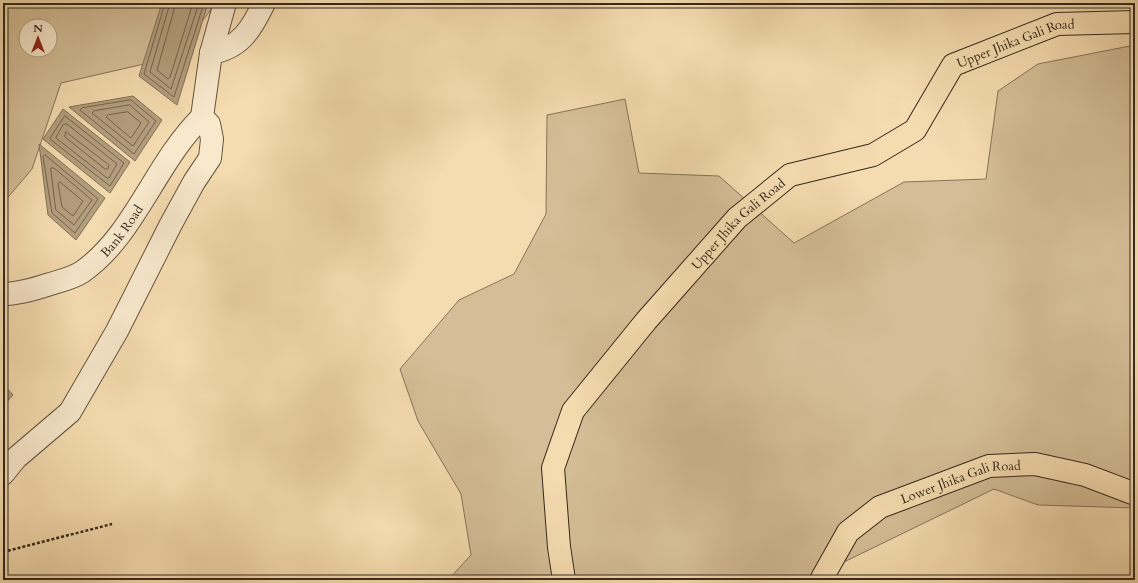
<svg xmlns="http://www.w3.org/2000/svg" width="1138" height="583" font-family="Cardo,serif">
  <rect width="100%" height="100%" fill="#f5dcb0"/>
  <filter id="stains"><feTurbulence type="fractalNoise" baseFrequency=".005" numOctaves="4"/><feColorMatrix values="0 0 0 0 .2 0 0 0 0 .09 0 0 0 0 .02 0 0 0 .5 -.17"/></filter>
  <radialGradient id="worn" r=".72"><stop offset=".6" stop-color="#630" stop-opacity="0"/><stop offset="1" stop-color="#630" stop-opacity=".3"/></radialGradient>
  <g fill="#d5be97" stroke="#86745a" fill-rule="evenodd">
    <path d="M3,3H216L175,57L61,83L32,169L3,203ZM26,26H50V50H26Z"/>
    <polygon points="1135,45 1135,508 1038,505 994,489 807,580 448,580 471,555 461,494 418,421 400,369 459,300 514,274 546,214 547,115 625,99 639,173 719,176 794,243 904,182 986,179 998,91 1038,64"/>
  </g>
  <g fill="#b49f7e" stroke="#827057">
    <polygon points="162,3 208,3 177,105 139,76"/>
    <polygon points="133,96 162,120 135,161 69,107"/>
    <polygon points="63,109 130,162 110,193 43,139"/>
    <polygon points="39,144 105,198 76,240 48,215"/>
    <polygon points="3,384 13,395 3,406"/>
  </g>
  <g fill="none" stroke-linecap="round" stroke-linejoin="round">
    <g stroke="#75644d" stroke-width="1">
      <polyline points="165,3 144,74 174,97 204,3"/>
      <polyline points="170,3 150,72 171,89 199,3"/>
      <polyline points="176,3 157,70 168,79 170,77 193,3"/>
      <polygon points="131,100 156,121 134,154 80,110 82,108"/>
      <polygon points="130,105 149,122 133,146 92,113 94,111"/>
      <polygon points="128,112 141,123 131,138 106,117 108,115"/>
      <polygon points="65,116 124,163 110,186 50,139"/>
      <polygon points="64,124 67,124 117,164 109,178 107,178 56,138"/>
      <polygon points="66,132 109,165 108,169 105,169 65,137"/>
      <polygon points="45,155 98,199 75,233 52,213 43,157"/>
      <polygon points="51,168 54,168 92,200 74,225 56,210"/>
      <polygon points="60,182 83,201 73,216 62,207 58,184"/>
    </g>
    <defs>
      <g id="minor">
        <path d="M211,53C241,48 252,28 264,3"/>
        <polyline points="202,117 211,53 225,3"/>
        <path id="s1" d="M3,294C19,294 35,289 50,284C60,281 73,278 82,272C135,235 155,163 202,117"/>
        <polyline points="3,474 16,458 70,412 117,331 171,224 194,182 210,158 212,139 209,124 202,117"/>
      </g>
      <g id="major">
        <path id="s2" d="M564,580L559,547L553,468L573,411L646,321L737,218L790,175L873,155L915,130L953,65L1057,24L1135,22"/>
        <path id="s3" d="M821,580L848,532L880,507L989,466L1035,464L1085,475L1135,494"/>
      </g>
    </defs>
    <use href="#minor" stroke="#665641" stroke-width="24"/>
    <use href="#major" stroke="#36291c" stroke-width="24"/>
    <polyline stroke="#36291c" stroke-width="2.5" stroke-dasharray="3 2" stroke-linecap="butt" points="3,552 112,524"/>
    <use href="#minor" stroke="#f8e8cc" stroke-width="22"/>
    <use href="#major" stroke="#f5dcb0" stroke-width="22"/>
  </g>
  <g text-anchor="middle" stroke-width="3.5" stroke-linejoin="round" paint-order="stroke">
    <g font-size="13" fill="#36291c" stroke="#f8e8cc">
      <text dy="5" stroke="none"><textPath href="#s2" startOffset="771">Upper Jhika Gali Road</textPath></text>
      <text dy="5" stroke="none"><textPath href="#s2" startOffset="423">Upper Jhika Gali Road</textPath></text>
      <text dy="5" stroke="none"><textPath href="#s1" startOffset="140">Bank Road</textPath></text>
      <text dy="5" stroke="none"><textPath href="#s3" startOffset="181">Lower Jhika Gali Road</textPath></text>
    </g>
  </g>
  <rect width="1138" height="583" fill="none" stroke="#f5dcb0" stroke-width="16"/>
  <rect x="4" y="4" width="1130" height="575" fill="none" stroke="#36291c" stroke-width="2"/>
  <rect x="8" y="8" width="1122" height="567" fill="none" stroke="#36291c"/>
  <g transform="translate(38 38)"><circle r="19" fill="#f8e8cc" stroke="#aa9c86"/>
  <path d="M0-3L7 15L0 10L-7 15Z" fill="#8f2418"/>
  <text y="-6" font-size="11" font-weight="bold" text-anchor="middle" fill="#36291c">N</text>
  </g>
  <rect width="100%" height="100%" filter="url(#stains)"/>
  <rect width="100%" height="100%" fill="url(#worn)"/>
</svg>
